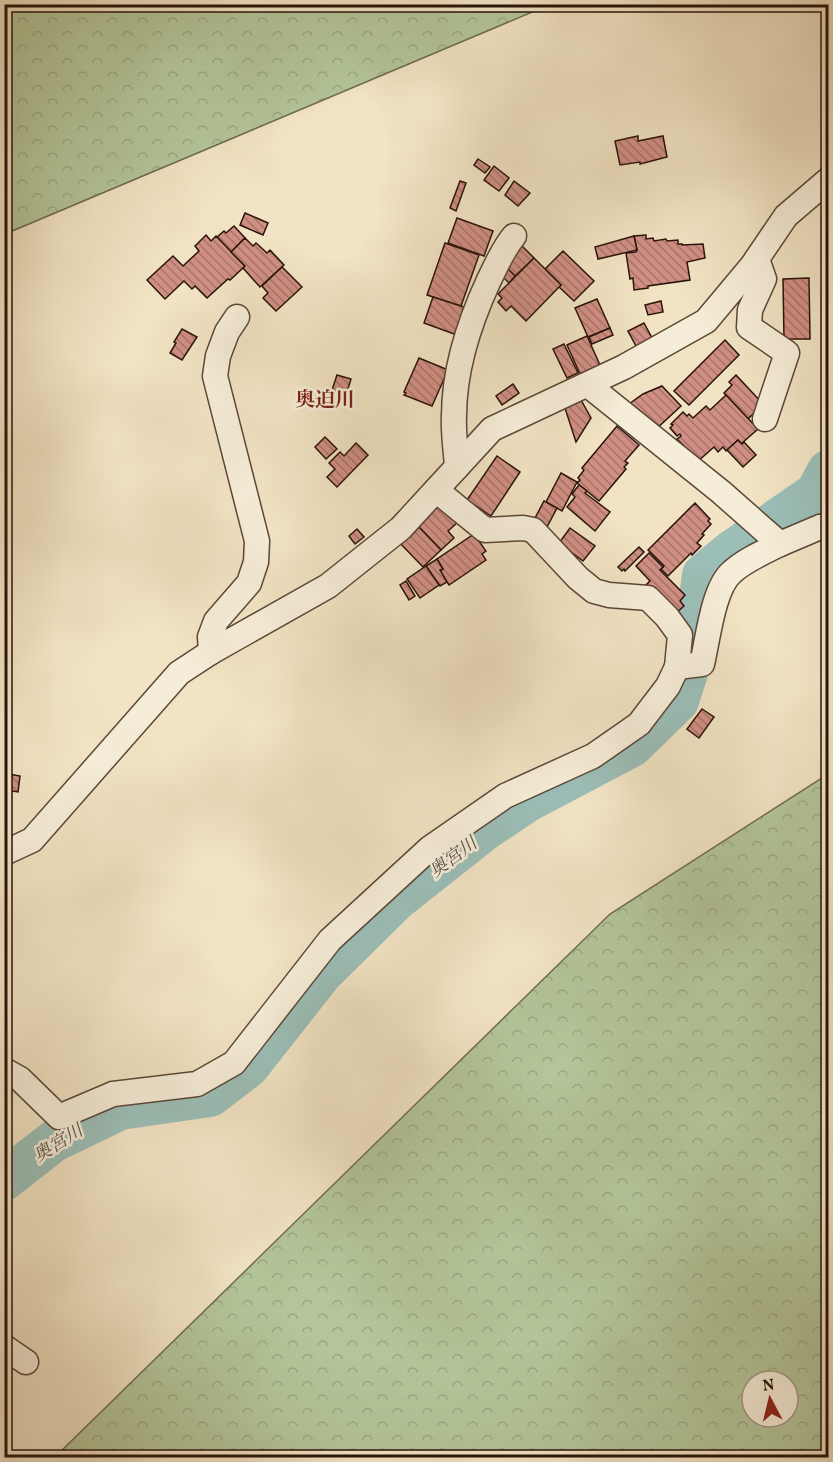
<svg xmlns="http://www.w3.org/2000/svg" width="833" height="1462" font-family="Vollkorn,'Noto Serif JP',serif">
  <defs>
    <pattern id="forest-crowns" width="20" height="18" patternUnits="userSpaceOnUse" patternTransform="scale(1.5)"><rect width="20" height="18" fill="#b3c599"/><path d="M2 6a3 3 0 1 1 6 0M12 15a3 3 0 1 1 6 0" fill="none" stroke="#9aa882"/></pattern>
    <pattern id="building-back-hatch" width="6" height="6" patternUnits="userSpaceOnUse" patternTransform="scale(1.5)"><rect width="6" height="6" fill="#d08f84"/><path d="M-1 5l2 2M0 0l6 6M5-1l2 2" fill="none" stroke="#a9746a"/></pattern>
  </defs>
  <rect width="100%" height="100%" fill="#f1e3c3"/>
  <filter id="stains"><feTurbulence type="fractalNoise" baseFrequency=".00333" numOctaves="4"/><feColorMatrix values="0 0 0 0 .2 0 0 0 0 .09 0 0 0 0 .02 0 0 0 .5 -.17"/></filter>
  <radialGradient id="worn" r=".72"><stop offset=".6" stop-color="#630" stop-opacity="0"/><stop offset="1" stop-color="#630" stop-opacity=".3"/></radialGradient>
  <g fill="url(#forest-crowns)" stroke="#6e6c52" stroke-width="1.5" fill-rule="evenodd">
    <polygon points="5,4 549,4 549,5 5,234"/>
    <path d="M828,774V1457H55L610,914ZM752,1381H788V1417H752Z"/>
  </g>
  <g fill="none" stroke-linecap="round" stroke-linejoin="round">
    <polyline stroke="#9bbeb7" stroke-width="42" points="4,1180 54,1141 120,1109 210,1096 248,1067 322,973 396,900 483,831 526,802 632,746 678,701 692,657 703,575 732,551 816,493 828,471"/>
  </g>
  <g fill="url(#building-back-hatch)" stroke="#29130a" stroke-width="1.5">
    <polygon points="638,136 638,141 663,136 667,157 640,164 640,162 620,165 615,141"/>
    <polygon points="478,159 490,167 485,173 474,165"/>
    <polygon points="494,166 509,178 499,191 484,180"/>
    <polygon points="460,181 466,183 456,211 450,208"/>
    <polygon points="514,181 530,193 518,206 505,195"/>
    <polygon points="245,213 268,223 263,235 240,225"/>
    <polygon points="457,218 493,231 484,256 448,243"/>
    <polygon points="234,226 245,238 231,252 217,237 224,231 226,233"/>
    <polygon points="206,235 211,241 216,236 245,266 230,280 228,279 207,298 195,286 192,289 184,281 165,299 147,280 173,256 183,266 199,251 195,246"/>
    <polygon points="646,235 646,239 653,238 654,241 666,239 667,241 678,240 678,244 682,244 682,245 703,244 705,258 687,262 690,280 648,286 648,288 634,290 633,278 630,279 626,253 636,252 637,250 634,236"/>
    <polygon points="634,236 637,250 598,259 595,247"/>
    <polygon points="245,238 253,246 256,243 267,253 270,250 284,265 260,287 243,268 245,266 231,252"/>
    <polygon points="445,243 479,255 461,306 427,295"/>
    <polygon points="522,246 534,258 515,276 503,265"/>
    <polygon points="563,251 594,281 574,301 559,287 561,285 545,269"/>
    <polygon points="534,258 561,285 526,321 511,306 506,311 498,302 502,298 498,294"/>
    <polygon points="282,267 302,287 276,311 263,298 268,293 262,286"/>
    <polygon points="506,267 515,276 509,283 500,274"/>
    <polygon points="809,278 810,339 784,339 783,279"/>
    <polygon points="433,297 467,308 457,335 424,323"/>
    <polygon points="597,299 610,328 588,337 575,308"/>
    <polygon points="661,301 663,312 648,315 645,305"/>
    <polygon points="644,323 652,338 636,346 628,331"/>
    <polygon points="610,328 613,335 592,344 589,337"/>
    <polygon points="182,329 197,337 182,360 170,353 176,343 174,342"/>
    <polygon points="587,336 600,365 580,374 567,345"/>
    <polygon points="725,340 739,355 689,405 674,391"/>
    <polygon points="564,344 578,373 567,378 553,349"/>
    <polygon points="419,358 448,370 432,406 404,395 406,393 404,392"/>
    <polygon points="337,375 351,379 346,395 332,390"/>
    <polygon points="736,375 764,405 757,416 754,413 748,419 724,393 732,385 729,382"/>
    <polygon points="513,384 519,393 502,405 496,396"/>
    <polygon points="662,386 681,406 654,431 629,404 643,394"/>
    <polygon points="726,395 758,429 741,444 738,440 726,451 723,447 718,452 714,447 697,462 680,448 683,445 677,439 681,436 680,434 677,436 670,428 673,425 671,424 683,412 687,416 689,414 693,418 706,406 710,410"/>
    <polygon points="581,400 591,418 576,442 564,405"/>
    <polygon points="617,426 639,445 625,461 628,463 624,467 626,469 599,501 577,483 580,480 578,478 584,470 582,468"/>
    <polygon points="325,437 337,449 326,459 315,447"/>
    <polygon points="738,440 742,444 744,442 756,455 743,467 727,450"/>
    <polygon points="356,443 368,455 337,487 327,477 335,469 329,463 340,452 344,456"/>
    <polygon points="497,456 520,472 491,516 467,500"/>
    <polygon points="561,473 577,482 562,511 546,502"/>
    <polygon points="579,485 587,491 585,493 610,512 595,531 567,507 575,497 572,494"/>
    <polygon points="544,501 557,508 547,527 534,520"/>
    <polygon points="695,503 710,519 708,521 711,524 702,534 704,535 697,543 701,546 692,555 691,553 668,576 661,569 664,566 648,550"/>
    <polygon points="438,506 444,512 446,510 458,522 448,531 454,538 441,550 418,526"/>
    <polygon points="415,523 441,550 423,567 397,540"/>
    <polygon points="570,528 595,546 583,561 559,543"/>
    <polygon points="357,529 364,537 355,544 349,536"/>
    <polygon points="474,534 486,551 482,554 486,560 449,585 440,571 443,569 437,559"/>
    <polygon points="639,547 644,552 625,571 624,569 622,571 618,567"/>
    <polygon points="649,553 663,567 660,570 685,595 680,601 684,606 675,614 634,597 650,581 636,566"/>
    <polygon points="437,559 443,569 440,570 447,582 440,586 426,566"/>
    <polygon points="426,566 439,585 420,598 407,579"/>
    <polygon points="406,581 415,596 409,600 400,585"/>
    <polygon points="702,709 714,717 699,738 687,729"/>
    <polygon points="9,774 20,776 18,792 6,790"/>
  </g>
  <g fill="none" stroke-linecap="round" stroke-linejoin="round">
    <defs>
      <g id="minor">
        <polyline points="757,259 764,279 750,310 749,327 787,353 765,419"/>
        <polyline points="588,385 721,492 780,544 820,527 828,526"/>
        <path d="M457,467C456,450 453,433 454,416C454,368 469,323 489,280C497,264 503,249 514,236"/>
        <polyline points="436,490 485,530 523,528 533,530 578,578 594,591 609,595 648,598 667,617 680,635 677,667"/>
        <polyline points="211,652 210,637 216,621 249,583 256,562 257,541 215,376 218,356 227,332 237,317"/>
        <polyline points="4,853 32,840 179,673 211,652 328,586 401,528 492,429 624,367 706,321 752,266 786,216 828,180"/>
        <path d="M4,1070L20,1079L59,1117L113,1094L197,1084L234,1063L330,940L430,848L505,796L593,756L639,724L668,686L677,667L702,664C708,639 713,588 732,572C745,560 764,552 780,544"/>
        <polyline points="4,1347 26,1362"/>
      </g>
    </defs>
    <use href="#minor" stroke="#5b4738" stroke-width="27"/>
    <use href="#minor" stroke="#f6edd8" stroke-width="24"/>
  </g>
  <g text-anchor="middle" stroke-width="5" stroke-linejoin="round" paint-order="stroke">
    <g font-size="18" font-style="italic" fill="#514f47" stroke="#f6edd8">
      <text transform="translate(453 857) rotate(-37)" y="6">奥宮川</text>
      <text transform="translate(58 1143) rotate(-32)" y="6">奥宮川</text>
    </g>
    <g font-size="20" font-weight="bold" fill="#7a1f14" stroke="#f6edd8">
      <text x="325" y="406">奥迫川</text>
    </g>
  </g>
  <rect width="833" height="1462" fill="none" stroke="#f1e3c3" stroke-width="24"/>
  <rect x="6" y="6" width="821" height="1450" fill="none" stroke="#29130a" stroke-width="3"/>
  <rect x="12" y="12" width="809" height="1438" fill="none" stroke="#29130a" stroke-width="1.5"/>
  <g transform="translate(770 1399) rotate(353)"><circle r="28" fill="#f6edd8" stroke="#a49686" stroke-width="1.5"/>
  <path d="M0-4.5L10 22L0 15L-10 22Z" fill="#8f2418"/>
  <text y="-9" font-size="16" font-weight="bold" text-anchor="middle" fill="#29130a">N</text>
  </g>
  <rect width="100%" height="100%" filter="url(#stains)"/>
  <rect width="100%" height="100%" fill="url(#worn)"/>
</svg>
